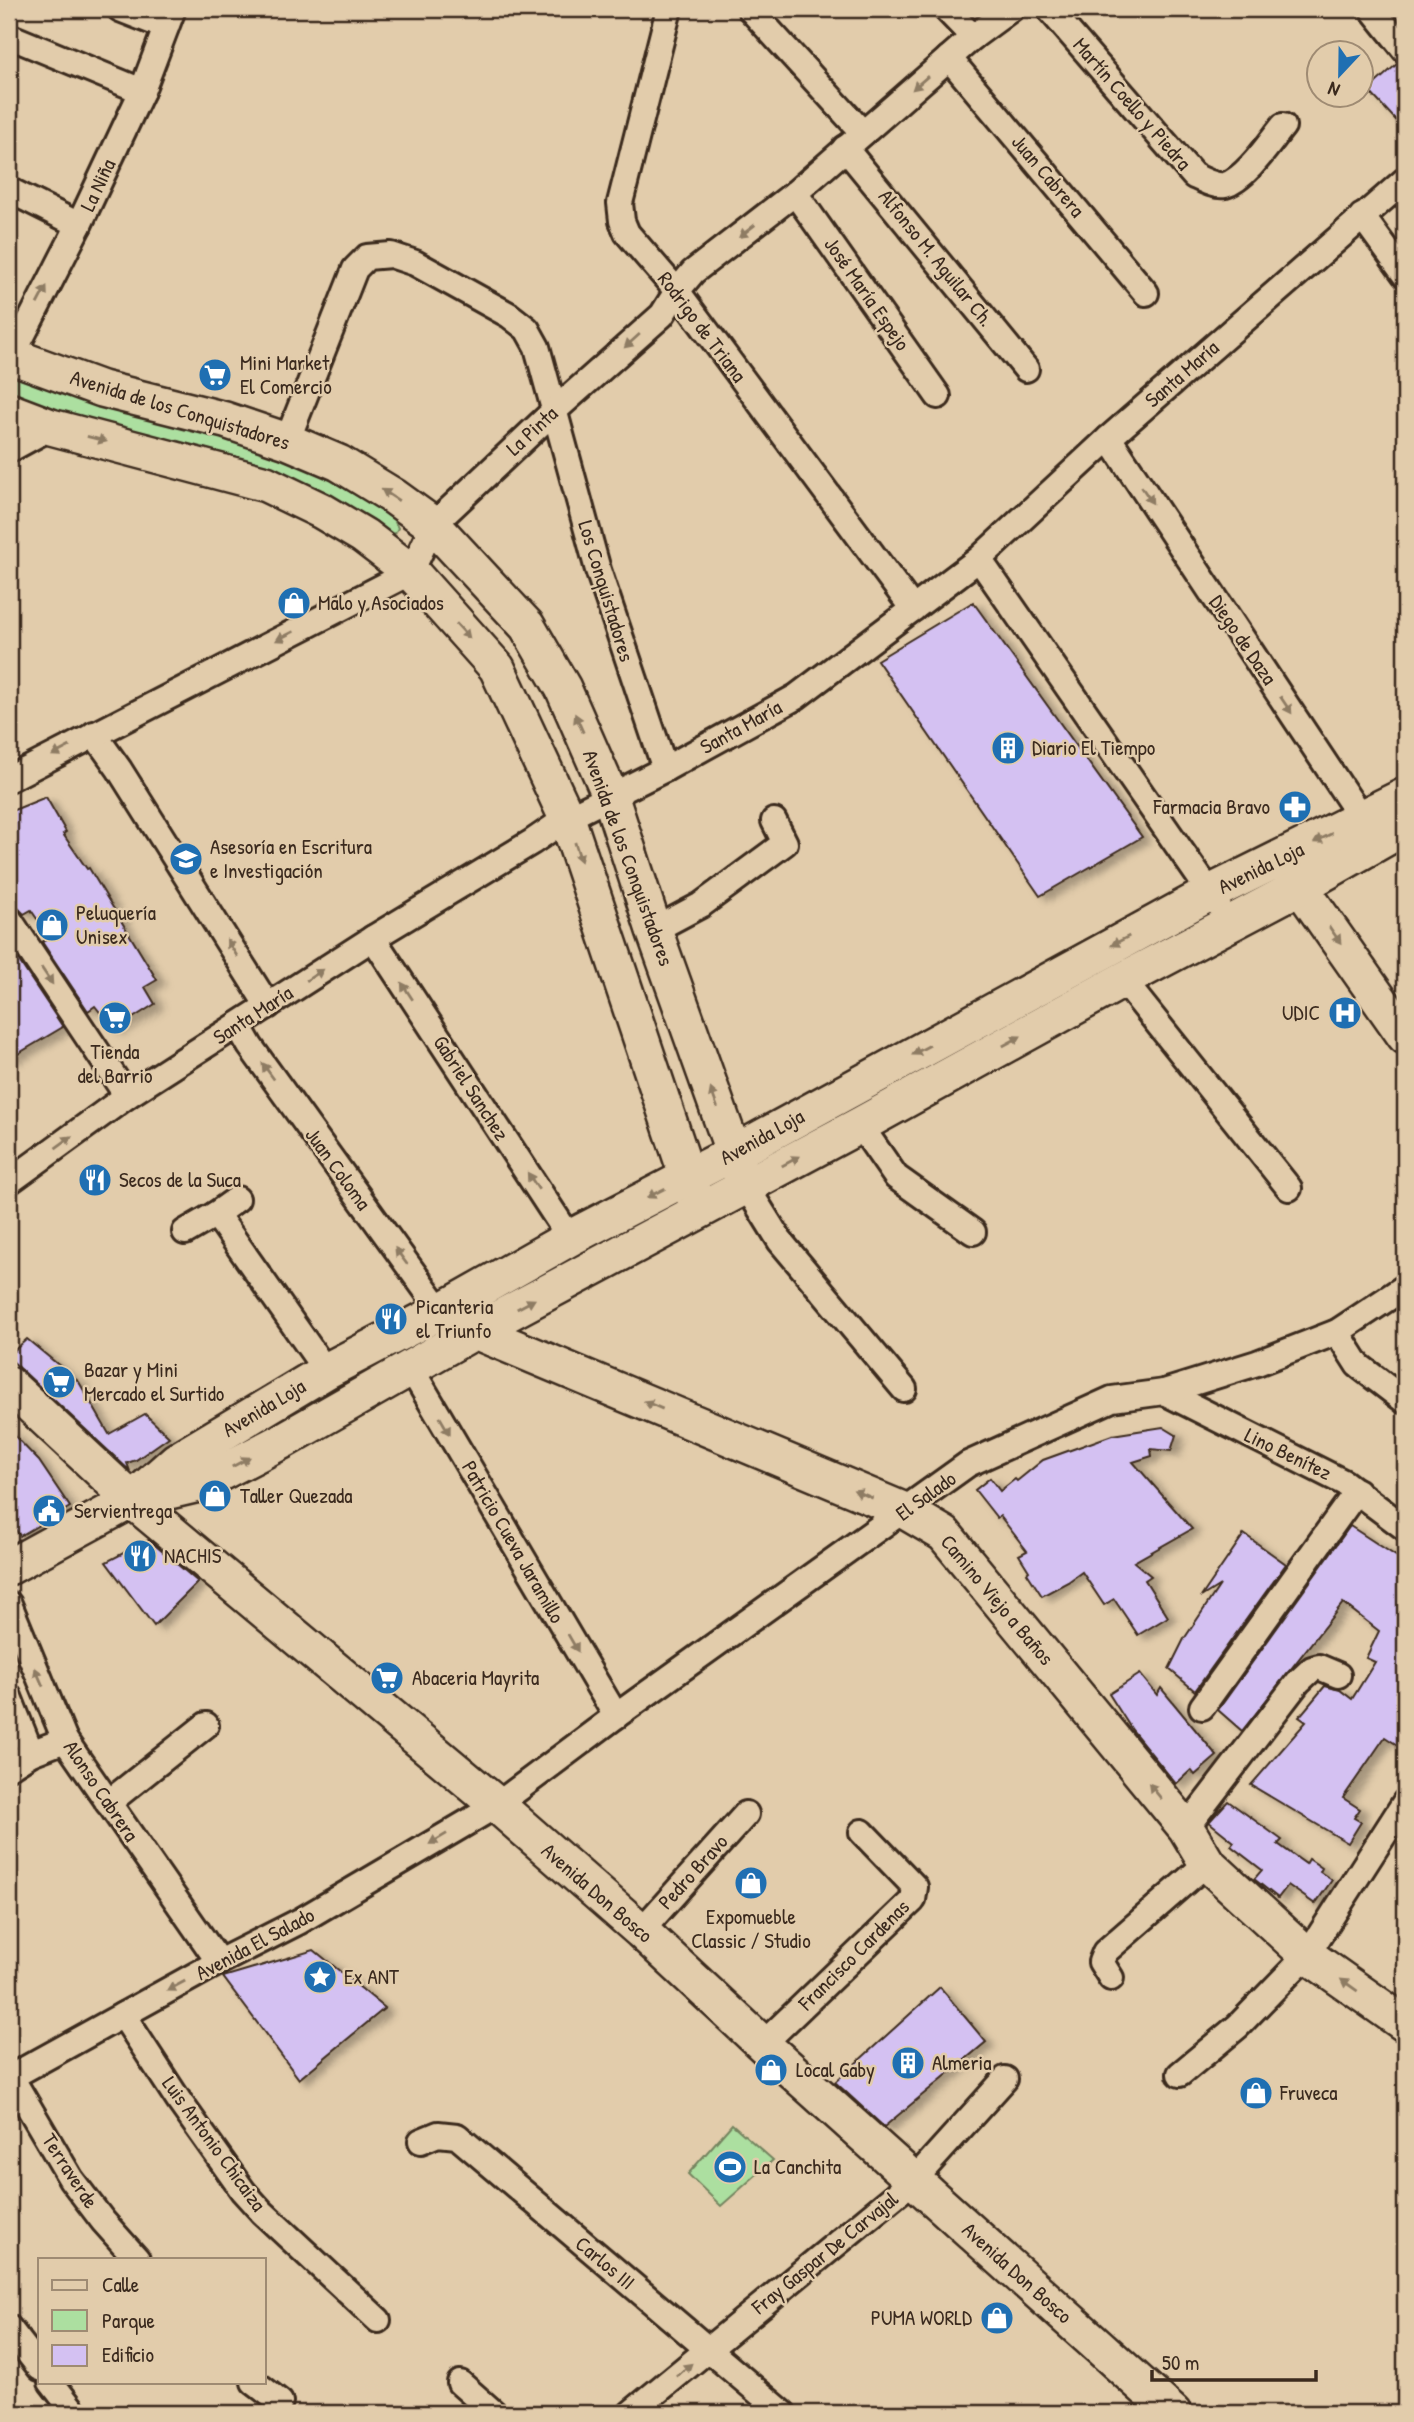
<svg xmlns="http://www.w3.org/2000/svg" width="1414" height="2422" font-family="'Patrick Hand',sans-serif">
  <defs>
    <filter id="shadow"><feDropShadow dx="8" dy="4.5" stdDeviation="3.5" flood-color="#0004"/></filter>
  </defs>
  <rect width="100%" height="100%" fill="#e2ccab"/>
  <filter id="ink" filterUnits="userSpaceOnUse"><feTurbulence type="fractalNoise" baseFrequency=".0143" numOctaves="2"/><feDisplacementMap in="SourceGraphic" scale="14" xChannelSelector="R" yChannelSelector="G"/><feConvolveMatrix kernelMatrix="1 2 1 2 8 2 1 2 1" color-interpolation-filters="sRGB"/></filter>
  <g filter="url(#ink)">
    <g fill="#acdfa0" stroke="#74845f" stroke-width="2">
      <polygon points="9,374 64,395 200,431 260,450 316,472 392,516 398,528 393,537 9,395"/>
      <polygon points="732,2124 773,2160 721,2206 688,2174"/>
    </g>
    <g fill="#d4c1f2" stroke="#3b2a1e" stroke-width="2" filter="url(#shadow)">
      <polygon points="1398,63 1405,65 1405,130 1368,90"/>
      <polygon points="973,602 1142,837 1040,896 877,660"/>
      <polygon points="46,797 66,832 63,834 87,869 89,868 157,980 145,987 155,1004 114,1030 95,1006 88,1011 42,942 50,938 31,910 24,914 16,906 9,904 9,812"/>
      <polygon points="17,958 63,1027 9,1059 9,962"/>
      <polygon points="27,1339 79,1382 109,1434 145,1414 169,1437 136,1460 127,1463 130,1471 9,1358 9,1355"/>
      <polygon points="1163,1427 1176,1435 1171,1451 1151,1449 1152,1456 1133,1462 1192,1529 1134,1562 1151,1576 1145,1580 1168,1617 1138,1635 1114,1599 1104,1605 1082,1572 1068,1582 1042,1596 1027,1573 1029,1571 1019,1555 1027,1551 1000,1516 997,1518 975,1490 990,1478 1000,1491 1015,1479 1017,1481 1043,1460 1112,1435"/>
      <polygon points="9,1430 39,1461 70,1507 20,1536 9,1520"/>
      <polygon points="1350,1526 1405,1562 1405,1750 1385,1737 1343,1798 1360,1809 1354,1818 1361,1822 1348,1843 1251,1785 1306,1722 1299,1717 1325,1686 1340,1690 1352,1699 1375,1662 1366,1658 1379,1631 1343,1603 1242,1731 1218,1710"/>
      <polygon points="1244,1534 1286,1564 1195,1691 1169,1669 1184,1639 1220,1585 1201,1597"/>
      <polygon points="149,1540 198,1582 154,1626 106,1562"/>
      <polygon points="1140,1674 1157,1695 1161,1688 1217,1756 1195,1775 1191,1770 1176,1784 1132,1730 1109,1694"/>
      <polygon points="1228,1801 1282,1840 1278,1844 1306,1864 1309,1859 1322,1868 1320,1872 1332,1880 1315,1904 1288,1885 1278,1898 1254,1879 1262,1870 1231,1846 1234,1842 1209,1822"/>
      <polygon points="314,1950 385,2008 299,2079 223,1977"/>
      <polygon points="940,1987 986,2042 884,2127 835,2082"/>
    </g>
    <g fill="none" stroke-linecap="round" stroke-linejoin="round">
      <defs>
        <g id="street">
          <polyline points="120,9 166,27"/>
          <polyline points="669,9 620,203 622,221 627,233 677,291 913,609"/>
          <polyline points="750,9 863,133"/>
          <polyline points="946,9 973,37"/>
          <path d="M1049,9L1194,176C1204,180 1215,187 1225,185C1246,179 1270,142 1283,126"/>
          <polyline points="1372,9 1405,50"/>
          <polyline points="9,36 142,91"/>
          <polyline points="949,58 1146,293"/>
          <polyline points="845,148 1026,369"/>
          <polyline points="9,190 79,225"/>
          <polyline points="795,193 938,396"/>
          <polyline points="1362,216 1405,275"/>
          <polyline points="12,356 79,225 142,91 173,9"/>
          <polyline points="1109,438 1370,831"/>
          <polyline points="287,441 355,269 367,257 391,255 415,263 509,315 527,329 537,347 598,570 665,769"/>
          <polyline points="9,450 51,427"/>
          <polyline points="979,559 1218,904"/>
          <polyline points="94,734 119,769 268,1006"/>
          <polyline points="9,779 411,572 433,525 554,411 662,315 677,291 693,272 795,193 973,37 1011,9"/>
          <polyline points="9,919 127,1096"/>
          <polyline points="654,930 701,905 785,843 774,821"/>
          <polyline points="373,938 570,1238"/>
          <polyline points="1123,980 1289,1188"/>
          <polyline points="238,1025 250,1046 441,1311"/>
          <polyline points="860,1125 896,1177 973,1232"/>
          <polyline points="9,1182 127,1096 373,938 532,842 567,818 665,769 796,697 979,559 1109,438 1405,180"/>
          <polyline points="746,1186 780,1241 904,1389"/>
          <polyline points="216,1214 237,1199"/>
          <polyline points="185,1232 216,1214 326,1371"/>
          <polyline points="1337,1332 1358,1365 1405,1401"/>
          <polyline points="410,1367 616,1716"/>
          <polyline points="1164,1392 1345,1483 1405,1528"/>
          <polyline points="9,1604 65,1740 219,1962"/>
          <polyline points="9,1697 31,1753"/>
          <polyline points="1202,1707 1357,1491"/>
          <polyline points="9,1767 31,1753 65,1740"/>
          <polyline points="108,1803 206,1725"/>
          <polyline points="1186,1828 1298,1682 1312,1669 1319,1667 1338,1675"/>
          <polyline points="641,1931 746,1814"/>
          <polyline points="1111,1978 1101,1962 1105,1952 1207,1863"/>
          <polyline points="123,2015 179,2101 243,2191 262,2212 378,2320"/>
          <polyline points="763,2044 913,1900 915,1887 862,1832"/>
          <polyline points="1180,2074 1238,2026 1307,1955 1405,1802"/>
          <polyline points="11,2077 71,2179 103,2221 137,2259"/>
          <polyline points="9,2078 219,1962 300,1921 497,1805 616,1716 968,1464 1112,1399 1164,1392 1257,1363 1337,1332 1405,1287"/>
          <polyline points="421,2141 438,2134 457,2136 783,2413"/>
          <polyline points="9,2328 40,2368"/>
          <polyline points="51,2382 75,2413"/>
          <polyline points="254,2382 280,2402"/>
          <polyline points="460,2383 494,2413"/>
          <polyline points="631,2413 914,2180 1005,2079"/>
        </g>
        <g id="secondary">
          <polyline points="9,355 102,389 225,420 287,441 339,463 393,496 433,525 527,626 563,688 610,795 654,930 742,1176"/>
          <polyline points="9,411 51,427 266,484 322,511 364,536 411,572 497,668 567,818 695,1199"/>
          <polyline points="1287,868 1405,1036"/>
          <polyline points="462,1323 475,1331 905,1511 944,1534 1186,1828 1207,1863 1307,1955 1405,2024"/>
          <polyline points="9,1385 132,1500 497,1805 641,1931 770,2051 1173,2413"/>
          <polyline points="135,1499 199,1484 284,1440 475,1331 860,1125 1123,980 1301,886 1405,827"/>
          <polyline points="9,1567 132,1500 176,1461 326,1371 441,1311 570,1238 734,1153 1210,893 1405,796"/>
        </g>
      </defs>
      <use href="#street" stroke="#3b2a1e" stroke-width="30"/>
      <use href="#secondary" stroke="#3b2a1e" stroke-width="40"/>
      <use href="#street" stroke="#e2ccab" stroke-width="24"/>
      <use href="#secondary" stroke="#e2ccab" stroke-width="35"/>
    </g>
    <defs><path id="oneway-solid" d="M-6-.8H1V-3.2L6.5 0L1 3.2V.8H-6Z" transform="scale(1.75)"/></defs>
    <g fill="#8e7b64">
      <use href="#oneway-solid" transform="translate(920 83) rotate(139)"/>
      <use href="#oneway-solid" transform="translate(747 231) rotate(142)"/>
      <use href="#oneway-solid" transform="translate(42 295) rotate(-62)"/>
      <use href="#oneway-solid" transform="translate(632 341) rotate(138)"/>
      <use href="#oneway-solid" transform="translate(97 439) rotate(15)"/>
      <use href="#oneway-solid" transform="translate(390 495) rotate(-147)"/>
      <use href="#oneway-solid" transform="translate(1147 495) rotate(56)"/>
      <use href="#oneway-solid" transform="translate(463 631) rotate(48)"/>
      <use href="#oneway-solid" transform="translate(285 636) rotate(153)"/>
      <use href="#oneway-solid" transform="translate(1286 705) rotate(56)"/>
      <use href="#oneway-solid" transform="translate(579 723) rotate(-114)"/>
      <use href="#oneway-solid" transform="translate(61 751) rotate(152)"/>
      <use href="#oneway-solid" transform="translate(1323 838) rotate(153)"/>
      <use href="#oneway-solid" transform="translate(578 852) rotate(72)"/>
      <use href="#oneway-solid" transform="translate(1335 935) rotate(55)"/>
      <use href="#oneway-solid" transform="translate(1120 941) rotate(152)"/>
      <use href="#oneway-solid" transform="translate(232 948) rotate(-122)"/>
      <use href="#oneway-solid" transform="translate(315 975) rotate(-33)"/>
      <use href="#oneway-solid" transform="translate(47 976) rotate(56)"/>
      <use href="#oneway-solid" transform="translate(407 991) rotate(-123)"/>
      <use href="#oneway-solid" transform="translate(1012 1041) rotate(-29)"/>
      <use href="#oneway-solid" transform="translate(921 1050) rotate(151)"/>
      <use href="#oneway-solid" transform="translate(268 1071) rotate(-126)"/>
      <use href="#oneway-solid" transform="translate(714 1098) rotate(-110)"/>
      <use href="#oneway-solid" transform="translate(64 1142) rotate(-36)"/>
      <use href="#oneway-solid" transform="translate(791 1161) rotate(-28)"/>
      <use href="#oneway-solid" transform="translate(533 1181) rotate(-123)"/>
      <use href="#oneway-solid" transform="translate(656 1193) rotate(153)"/>
      <use href="#oneway-solid" transform="translate(401 1256) rotate(-126)"/>
      <use href="#oneway-solid" transform="translate(526 1304) rotate(-28)"/>
      <use href="#oneway-solid" transform="translate(653 1405) rotate(-157)"/>
      <use href="#oneway-solid" transform="translate(445 1426) rotate(60)"/>
      <use href="#oneway-solid" transform="translate(241 1462) rotate(-28)"/>
      <use href="#oneway-solid" transform="translate(863 1494) rotate(-157)"/>
      <use href="#oneway-solid" transform="translate(573 1643) rotate(60)"/>
      <use href="#oneway-solid" transform="translate(39 1677) rotate(-113)"/>
      <use href="#oneway-solid" transform="translate(1155 1791) rotate(-129)"/>
      <use href="#oneway-solid" transform="translate(438 1839) rotate(149)"/>
      <use href="#oneway-solid" transform="translate(1349 1985) rotate(-145)"/>
      <use href="#oneway-solid" transform="translate(176 1986) rotate(151)"/>
      <use href="#oneway-solid" transform="translate(684 2370) rotate(-40)"/>
    </g>
  </g>
  <defs>
    <symbol id="supermarket-disc" viewBox="-11 -11 22 22"><circle r="9.5" fill="#1f6fb2" stroke="#e2ccab"/><path d="M-6-5.5h2.5l.6 2H6L4.5 2H-2.5L-4.4-4H-6ZM-1.5 3.2a1.3 1.3 0 1 0 .1 0ZM3 3.2a1.3 1.3 0 1 0 .1 0Z" fill="#fff"/></symbol>
    <symbol id="shop-disc" viewBox="-11 -11 22 22"><circle r="9.5" fill="#1f6fb2" stroke="#e2ccab"/><path d="M-5-2.5h2.3a2.7 3.5 0 0 1 5.4 0H5L5.5 6h-11ZM-1.5-2.5h3a1.5 2.3 0 0 0-3 0Z" fill="#fff"/></symbol>
    <symbol id="building-disc" viewBox="-11 -11 22 22"><circle r="9.5" fill="#1f6fb2" stroke="#e2ccab"/><path d="M-4-6H4V6H1V3H-1V6H-4ZM-2.5-4.3h1.7v1.8h-1.7ZM.8-4.3h1.7v1.8H.8ZM-2.5-1h1.7V.8h-1.7ZM.8-1h1.7V.8H.8Z" fill="#fff"/></symbol>
    <symbol id="pharmacy-disc" viewBox="-11 -11 22 22"><circle r="9.5" fill="#1f6fb2" stroke="#e2ccab"/><path d="M-2-6h4v4h4v4h-4v4h-4v-4h-4v-4h4Z" fill="#fff"/></symbol>
    <symbol id="school-disc" viewBox="-11 -11 22 22"><circle r="9.5" fill="#1f6fb2" stroke="#e2ccab"/><path d="M0-5L7-2L0 1L-7-2ZM-4 1L0 2.5L4 1V4Q0 6-4 4Z" fill="#fff"/></symbol>
    <symbol id="hospital-disc" viewBox="-11 -11 22 22"><circle r="9.5" fill="#1f6fb2" stroke="#e2ccab"/><path d="M-5-5h3v3.5h4V-5h3V5h-3V1.5h-4V5h-3Z" fill="#fff"/></symbol>
    <symbol id="restaurant-disc" viewBox="-11 -11 22 22"><circle r="9.5" fill="#1f6fb2" stroke="#e2ccab"/><path d="M-5-6h1v4h1v-4h1v4h1v-4h1v5L-1.5 .5V6h-2V.5L-5-1ZM5-6V6H3V1.5H1.5Q1.5-4 5-6Z" fill="#fff"/></symbol>
    <symbol id="civic-disc" viewBox="-11 -11 22 22"><circle r="9.5" fill="#1f6fb2" stroke="#e2ccab"/><path d="M-.6-6.5H3V-4.5H.6V-3L4-1V1h2V6H-6V1h2V-1L-.6-3ZM-1.2 2.5V6h2.4V2.5Z" fill="#fff"/></symbol>
    <symbol id="sight-disc" viewBox="-11 -11 22 22"><circle r="9.5" fill="#1f6fb2" stroke="#e2ccab"/><path d="M0-6L1.8-2.2L6-1.7L2.9 1.2L3.7 5.4L0 3.3L-3.7 5.4L-2.9 1.2L-6-1.7L-1.8-2.2Z" fill="#fff"/></symbol>
    <symbol id="stadium-disc" viewBox="-11 -11 22 22"><circle r="9.5" fill="#1f6fb2" stroke="#e2ccab"/><path d="M0-5a6.5 5 0 1 0 0 10a6.5 5 0 1 0 0-10ZM-3.5-1.8h7v3.6h-7Z" fill="#fff"/></symbol>
  </defs>
  <g fill-rule="evenodd">
    <use href="#supermarket-disc" x="196" y="356" width="38" height="38"/>
    <use href="#shop-disc" x="275" y="584" width="38" height="38"/>
    <use href="#building-disc" x="989" y="729" width="38" height="38"/>
    <use href="#pharmacy-disc" x="1276" y="788" width="38" height="38"/>
    <use href="#school-disc" x="167" y="840" width="38" height="38"/>
    <use href="#shop-disc" x="33" y="906" width="38" height="38"/>
    <use href="#hospital-disc" x="1326" y="994" width="38" height="38"/>
    <use href="#supermarket-disc" x="96" y="999" width="38" height="38"/>
    <use href="#restaurant-disc" x="76" y="1161" width="38" height="38"/>
    <use href="#restaurant-disc" x="372" y="1300" width="38" height="38"/>
    <use href="#supermarket-disc" x="40" y="1363" width="38" height="38"/>
    <use href="#shop-disc" x="196" y="1477" width="38" height="38"/>
    <use href="#civic-disc" x="30" y="1492" width="38" height="38"/>
    <use href="#restaurant-disc" x="121" y="1537" width="38" height="38"/>
    <use href="#supermarket-disc" x="368" y="1659" width="38" height="38"/>
    <use href="#shop-disc" x="732" y="1864" width="38" height="38"/>
    <use href="#sight-disc" x="301" y="1958" width="38" height="38"/>
    <use href="#building-disc" x="889" y="2044" width="38" height="38"/>
    <use href="#shop-disc" x="752" y="2051" width="38" height="38"/>
    <use href="#shop-disc" x="1237" y="2074" width="38" height="38"/>
    <use href="#stadium-disc" x="711" y="2148" width="38" height="38"/>
    <use href="#shop-disc" x="978" y="2299" width="38" height="38"/>
  </g>
  <g text-anchor="middle" stroke-width="5" stroke-linejoin="round" paint-order="stroke">
    <g font-size="21" fill="#3b2a1e" stroke="#e2ccab">
      <text transform="translate(1132 104) rotate(49)" y="7">Martín Coello y Piedra</text>
      <text transform="translate(1048 176) rotate(50)" y="7">Juan Cabrera</text>
      <text transform="translate(98 185) rotate(-65)" y="7">La Niña</text>
      <text transform="translate(936 258) rotate(51)" y="7">Alfonso M. Aguilar Ch.</text>
      <text transform="translate(867 294) rotate(55)" y="7">José María Espejo</text>
      <text transform="translate(702 327) rotate(53)" y="7">Rodrigo de Triana</text>
      <text transform="translate(1182 374) rotate(-41)" y="7">Santa María</text>
      <text transform="translate(180 410) rotate(17)" y="7">Avenida de los Conquistadores</text>
      <text transform="translate(532 431) rotate(-43)" y="7">La Pinta</text>
      <text transform="translate(606 591) rotate(73)" y="7">Los Conquistadores</text>
      <text transform="translate(1243 640) rotate(56)" y="7">Diego de Daza</text>
      <text transform="translate(741 727) rotate(-29)" y="7">Santa María</text>
      <text transform="translate(628 858) rotate(70)" y="7">Avenida de los Conquistadores</text>
      <text transform="translate(1261 868) rotate(-26)" y="7">Avenida Loja</text>
      <text transform="translate(253 1015) rotate(-33)" y="7">Santa María</text>
      <text transform="translate(471 1088) rotate(57)" y="7">Gabriel Sanchez</text>
      <text transform="translate(762 1137) rotate(-29)" y="7">Avenida Loja</text>
      <text transform="translate(338 1169) rotate(54)" y="7">Juan Coloma</text>
      <text transform="translate(264 1408) rotate(-31)" y="7">Avenida Loja</text>
      <text transform="translate(1288 1454) rotate(26)" y="7">Lino Benítez</text>
      <text transform="translate(926 1496) rotate(-36)" y="7">El Salado</text>
      <text transform="translate(513 1542) rotate(60)" y="7">Patricio Cueva Jaramillo</text>
      <text transform="translate(997 1600) rotate(50)" y="7">Camino Viejo a Baños</text>
      <text transform="translate(101 1791) rotate(56)" y="7">Alonso Cabrera</text>
      <text transform="translate(693 1872) rotate(-48)" y="7">Pedro Bravo</text>
      <text transform="translate(597 1893) rotate(41)" y="7">Avenida Don Bosco</text>
      <text transform="translate(255 1944) rotate(-28)" y="7">Avenida El Salado</text>
      <text transform="translate(854 1955) rotate(-45)" y="7">Francisco Cardenas</text>
      <text transform="translate(214 2144) rotate(54)" y="7">Luis Antonio Chicaiza</text>
      <text transform="translate(70 2171) rotate(57)" y="7">Terraverde</text>
      <text transform="translate(825 2253) rotate(-39)" y="7">Fray Gaspar De Carvajal</text>
      <text transform="translate(605 2263) rotate(40)" y="7">Carlos III</text>
      <text transform="translate(1017 2273) rotate(42)" y="7">Avenida Don Bosco</text>
    </g>
    <g font-size="21" fill="#3b2a1e" stroke="#e2ccab" text-anchor="start">
      <text x="240" y="370">Mini Market<tspan x="240" dy="24">El Comercio</tspan></text>
      <text x="318" y="610">Malo y Asociados</text>
      <text x="1032" y="755">Diario El Tiempo</text>
      <text x="1270" y="814" text-anchor="end">Farmacia Bravo</text>
      <text x="210" y="854">Asesoría en Escritura<tspan x="210" dy="24">e Investigación</tspan></text>
      <text x="76" y="920">Peluquería<tspan x="76" dy="24">Unisex</tspan></text>
      <text x="1320" y="1020" text-anchor="end">UDIC</text>
      <text x="115" y="1059" text-anchor="middle">Tienda<tspan x="115" dy="24">del Barrio</tspan></text>
      <text x="119" y="1187">Secos de la Suca</text>
      <text x="416" y="1314">Picanteria<tspan x="416" dy="24">el Triunfo</tspan></text>
      <text x="84" y="1377">Bazar y Mini<tspan x="84" dy="24">Mercado el Surtido</tspan></text>
      <text x="240" y="1503">Taller Quezada</text>
      <text x="74" y="1518">Servientrega</text>
      <text x="164" y="1563">NACHIS</text>
      <text x="412" y="1685">Abaceria Mayrita</text>
      <text x="751" y="1924" text-anchor="middle">Expomueble<tspan x="751" dy="24">Classic / Studio</tspan></text>
      <text x="344" y="1984">Ex ANT</text>
      <text x="932" y="2070">Almeria</text>
      <text x="796" y="2077">Local Gaby</text>
      <text x="1280" y="2100">Fruveca</text>
      <text x="754" y="2174">La Canchita</text>
      <text x="972" y="2325" text-anchor="end">PUMA WORLD</text>
    </g>
  </g>
  <rect width="1414" height="2422" fill="none" stroke="#e2ccab" stroke-width="35"/>
  <rect x="18" y="18" width="1379" height="2387" fill="none" stroke="#3b2a1e" stroke-width="2.5" filter="url(#ink)"/>
  <rect x="38" y="2258" width="228" height="126" fill="#e2ccab" stroke="#9f8b73" stroke-width="2"/>
  <rect x="52" y="2280" width="35" height="10" fill="#e2ccab" stroke="#9f8b73" stroke-width="2"/>
  <text x="102" y="2292" font-size="21" fill="#3b2a1e">Calle</text>
  <rect x="52" y="2310" width="35" height="21" fill="#acdfa0" stroke="#9f8b73" stroke-width="2"/>
  <text x="102" y="2328" font-size="21" fill="#3b2a1e">Parque</text>
  <rect x="52" y="2345" width="35" height="21" fill="#d4c1f2" stroke="#9f8b73" stroke-width="2"/>
  <text x="102" y="2362" font-size="21" fill="#3b2a1e">Edificio</text>
  <g transform="translate(1340 74) rotate(202)"><circle r="33" fill="#e2ccab" stroke="#9f8b73" stroke-width="2"/>
  <path d="M0-5L12 26L0 18L-12 26Z" fill="#1f6fb2"/>
  <text y="-10" font-size="19" font-weight="bold" text-anchor="middle" fill="#3b2a1e">N</text>
  </g>
  <path d="M1152 2370v10h164v-10" fill="none" stroke="#3b2a1e" stroke-width="3.5"/>
  <text x="1162" y="2370" font-size="21" fill="#3b2a1e" stroke="#e2ccab" stroke-width="5" paint-order="stroke">50 m</text>
</svg>
